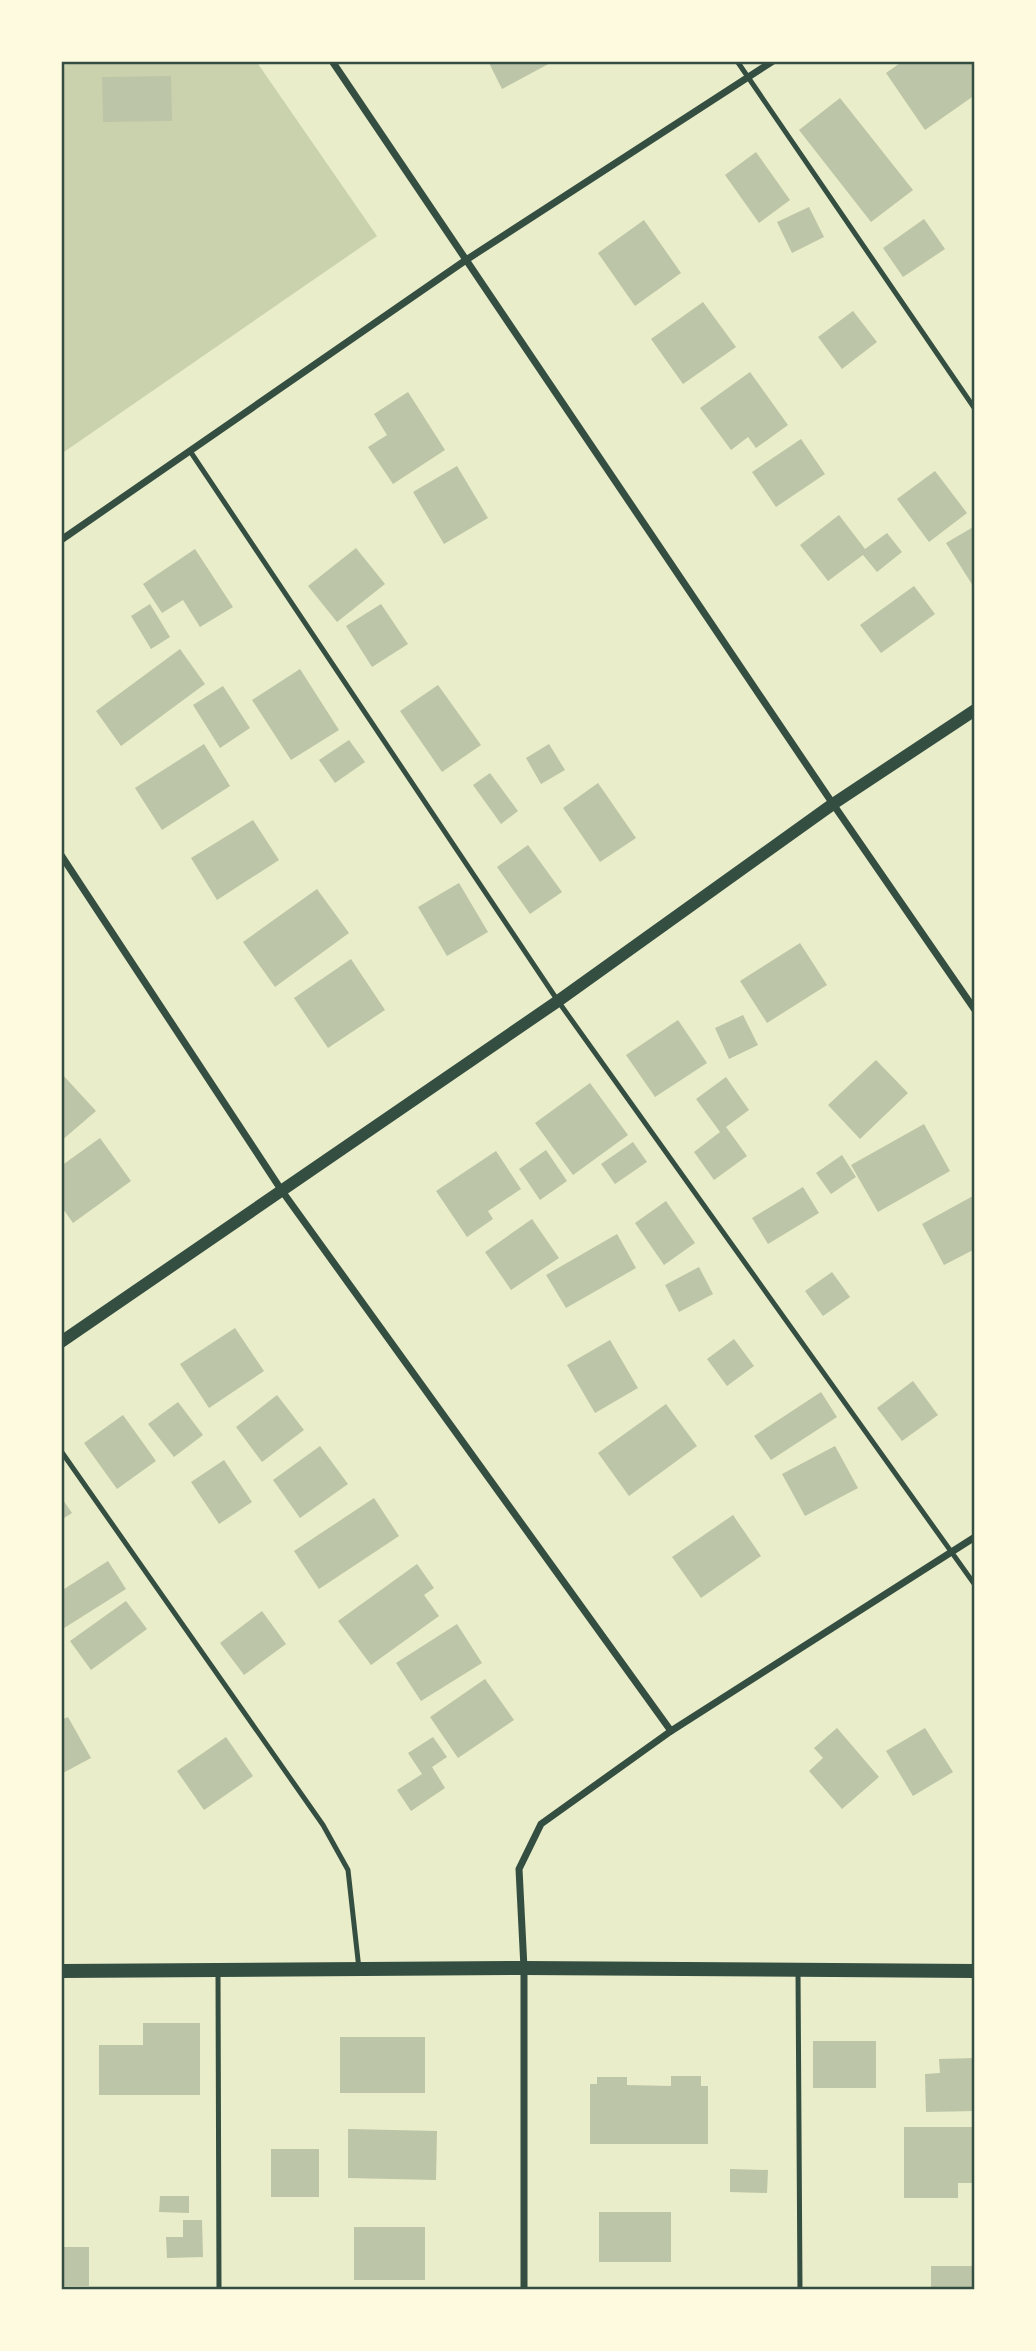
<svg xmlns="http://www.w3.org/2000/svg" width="1036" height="2351" font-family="'Varela Round',sans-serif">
  <rect width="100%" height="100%" fill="#e9edc9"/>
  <polygon fill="#cad2ad" points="61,61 256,61 377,236 61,454"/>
  <g fill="#bcc5a7">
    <polygon points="488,61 554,61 502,89"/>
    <polygon points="903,61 975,61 975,95 925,130 886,73"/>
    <polygon points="171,76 172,121 103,122 102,77"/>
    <polygon points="840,98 913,190 871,222 799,130"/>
    <polygon points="756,152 790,200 759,223 725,175"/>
    <polygon points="809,207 824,237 792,253 777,222"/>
    <polygon points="924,219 945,249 903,277 883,248"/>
    <polygon points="644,220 681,273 635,306 598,253"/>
    <polygon points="703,302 736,347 683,384 651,339"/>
    <polygon points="853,311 877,342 842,369 818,337"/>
    <polygon points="750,372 788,425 756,448 748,437 731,450 700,408"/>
    <polygon points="408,392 445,450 393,484 368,447 387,435 374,414"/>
    <polygon points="801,439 825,474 776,507 752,472"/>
    <polygon points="457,466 488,518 444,544 413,492"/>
    <polygon points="935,471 967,513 929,542 897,499"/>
    <polygon points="839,515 865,549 887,533 902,552 877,572 863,555 828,581 800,545"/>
    <polygon points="975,526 975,585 973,586 946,543"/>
    <polygon points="356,548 385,584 337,622 308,586"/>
    <polygon points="195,549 233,607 200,627 183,600 162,613 143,584"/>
    <polygon points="914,586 935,614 881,653 860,625"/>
    <polygon points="150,604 170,637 151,649 131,616"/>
    <polygon points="381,604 408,644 372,667 346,626"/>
    <polygon points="180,649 205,684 121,746 96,711"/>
    <polygon points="300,669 339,730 291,760 252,700"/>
    <polygon points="438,685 481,745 442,772 400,711"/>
    <polygon points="223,686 250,728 220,748 193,705"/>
    <polygon points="349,740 365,762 335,783 319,760"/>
    <polygon points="204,744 230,786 162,830 135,788"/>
    <polygon points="549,744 565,770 541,784 526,758"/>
    <polygon points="490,773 518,811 501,824 473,785"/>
    <polygon points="598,783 636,838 600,862 563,808"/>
    <polygon points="253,820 279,860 217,900 191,858"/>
    <polygon points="528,845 562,892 530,914 497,867"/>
    <polygon points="459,883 488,932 447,956 418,907"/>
    <polygon points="317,889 349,933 275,987 243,942"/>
    <polygon points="800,943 827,985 767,1023 740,981"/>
    <polygon points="351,959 385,1010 328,1048 294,998"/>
    <polygon points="743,1015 758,1045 729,1059 715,1028"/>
    <polygon points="678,1020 707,1063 655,1097 626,1055"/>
    <polygon points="876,1060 908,1093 860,1139 828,1105"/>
    <polygon points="61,1073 96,1111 61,1141"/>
    <polygon points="726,1077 749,1110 726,1127 747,1156 714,1180 694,1152 720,1132 696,1099"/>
    <polygon points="590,1083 628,1135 573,1175 535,1123"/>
    <polygon points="924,1124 950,1171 878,1212 851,1165"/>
    <polygon points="100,1138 131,1181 73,1223 61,1206 61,1166"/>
    <polygon points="633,1142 647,1162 615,1184 601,1164"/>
    <polygon points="546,1150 567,1181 540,1200 519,1169"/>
    <polygon points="496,1151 521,1189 488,1211 493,1219 467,1237 436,1191"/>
    <polygon points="842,1155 856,1177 831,1194 816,1173"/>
    <polygon points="803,1187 819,1213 768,1244 752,1218"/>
    <polygon points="973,1196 975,1249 944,1265 922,1224"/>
    <polygon points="666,1201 695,1243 664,1265 635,1223"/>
    <polygon points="532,1219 559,1258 511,1290 485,1252"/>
    <polygon points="617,1234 636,1268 566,1308 546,1275"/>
    <polygon points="699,1267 713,1294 679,1312 665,1285"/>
    <polygon points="832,1272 850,1297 823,1316 805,1291"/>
    <polygon points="235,1328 264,1371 209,1408 180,1364"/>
    <polygon points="734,1339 754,1366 727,1386 707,1359"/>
    <polygon points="610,1340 638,1388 595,1413 567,1365"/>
    <polygon points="913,1381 938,1415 902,1441 877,1408"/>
    <polygon points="821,1392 837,1417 771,1460 754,1436"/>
    <polygon points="277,1395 304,1430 262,1462 236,1427"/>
    <polygon points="178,1402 203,1435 174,1457 148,1424"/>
    <polygon points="666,1404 697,1446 629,1496 598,1453"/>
    <polygon points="123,1415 156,1461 117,1489 84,1443"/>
    <polygon points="320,1446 348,1484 300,1518 273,1480"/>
    <polygon points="835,1446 858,1488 805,1516 782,1474"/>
    <polygon points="224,1460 252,1502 219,1524 191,1482"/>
    <polygon points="61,1497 72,1513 61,1520"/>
    <polygon points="374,1498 399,1536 319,1589 294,1551"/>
    <polygon points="733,1515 761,1556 701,1598 672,1557"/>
    <polygon points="108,1561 126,1589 61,1630 61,1591"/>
    <polygon points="417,1564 434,1588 424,1595 439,1616 371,1665 338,1621"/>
    <polygon points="126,1601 147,1629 91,1670 70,1641"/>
    <polygon points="262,1611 286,1644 244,1675 220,1643"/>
    <polygon points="457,1624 482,1663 421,1701 396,1663"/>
    <polygon points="485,1679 514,1720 458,1758 430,1717"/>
    <polygon points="68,1717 91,1758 61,1774 61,1720"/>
    <polygon points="837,1728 879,1777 842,1809 809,1771 823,1758 814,1748"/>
    <polygon points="925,1728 953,1772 913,1796 886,1751"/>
    <polygon points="226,1737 253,1776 204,1810 177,1771"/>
    <polygon points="433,1737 447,1757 432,1767 445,1788 411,1811 397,1790 422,1774 408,1753"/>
    <polygon points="143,2023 200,2023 200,2095 99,2095 99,2045 143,2045"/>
    <rect x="340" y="2037" width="85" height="56"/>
    <rect x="813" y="2041" width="63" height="47"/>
    <polygon points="975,2058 975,2111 926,2112 925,2074 940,2073 939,2059"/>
    <polygon points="671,2076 701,2076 701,2086 708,2086 708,2144 590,2144 590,2084 597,2084 597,2077 627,2077 627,2085 671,2086"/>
    <polygon points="904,2127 975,2127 975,2183 958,2183 958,2198 904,2198"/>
    <polygon points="348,2129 437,2131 436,2180 348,2178"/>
    <rect x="271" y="2149" width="48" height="48"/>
    <polygon points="730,2169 768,2170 767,2193 730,2192"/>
    <polygon points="160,2196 189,2196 189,2213 159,2212"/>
    <rect x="599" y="2212" width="72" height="50"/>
    <polygon points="183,2220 202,2220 203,2257 167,2258 166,2237 183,2237"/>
    <rect x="354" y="2227" width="71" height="53"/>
    <rect x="61" y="2247" width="28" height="39"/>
    <rect x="931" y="2266" width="44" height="24"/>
  </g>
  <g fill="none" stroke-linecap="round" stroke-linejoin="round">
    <g stroke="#344e41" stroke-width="5">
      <polyline points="737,61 975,409"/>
      <polyline points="190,451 558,1001 975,1585"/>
      <polyline points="61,1451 323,1825 348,1870 359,1969"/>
      <polyline points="218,1971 219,2290"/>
      <polyline points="798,1971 800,2290"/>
    </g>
    <g stroke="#344e41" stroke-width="7">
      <polyline points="332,61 833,804 975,1010"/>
      <polyline points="61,540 466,260 773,61"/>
      <polyline points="61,855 282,1191 671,1731"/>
      <polyline points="524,2290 524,1968 519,1869 541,1824 671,1731 975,1537"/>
    </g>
    <polyline stroke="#344e41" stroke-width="12" points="61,1342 558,1001 833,804 975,710"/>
    <polyline stroke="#344e41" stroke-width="14" points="61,1971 524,1968 975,1971"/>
  </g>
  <rect width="1036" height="2351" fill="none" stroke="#fefae0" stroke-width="126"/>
  <rect x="63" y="63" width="910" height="2225" fill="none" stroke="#344e41" stroke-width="2.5"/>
</svg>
